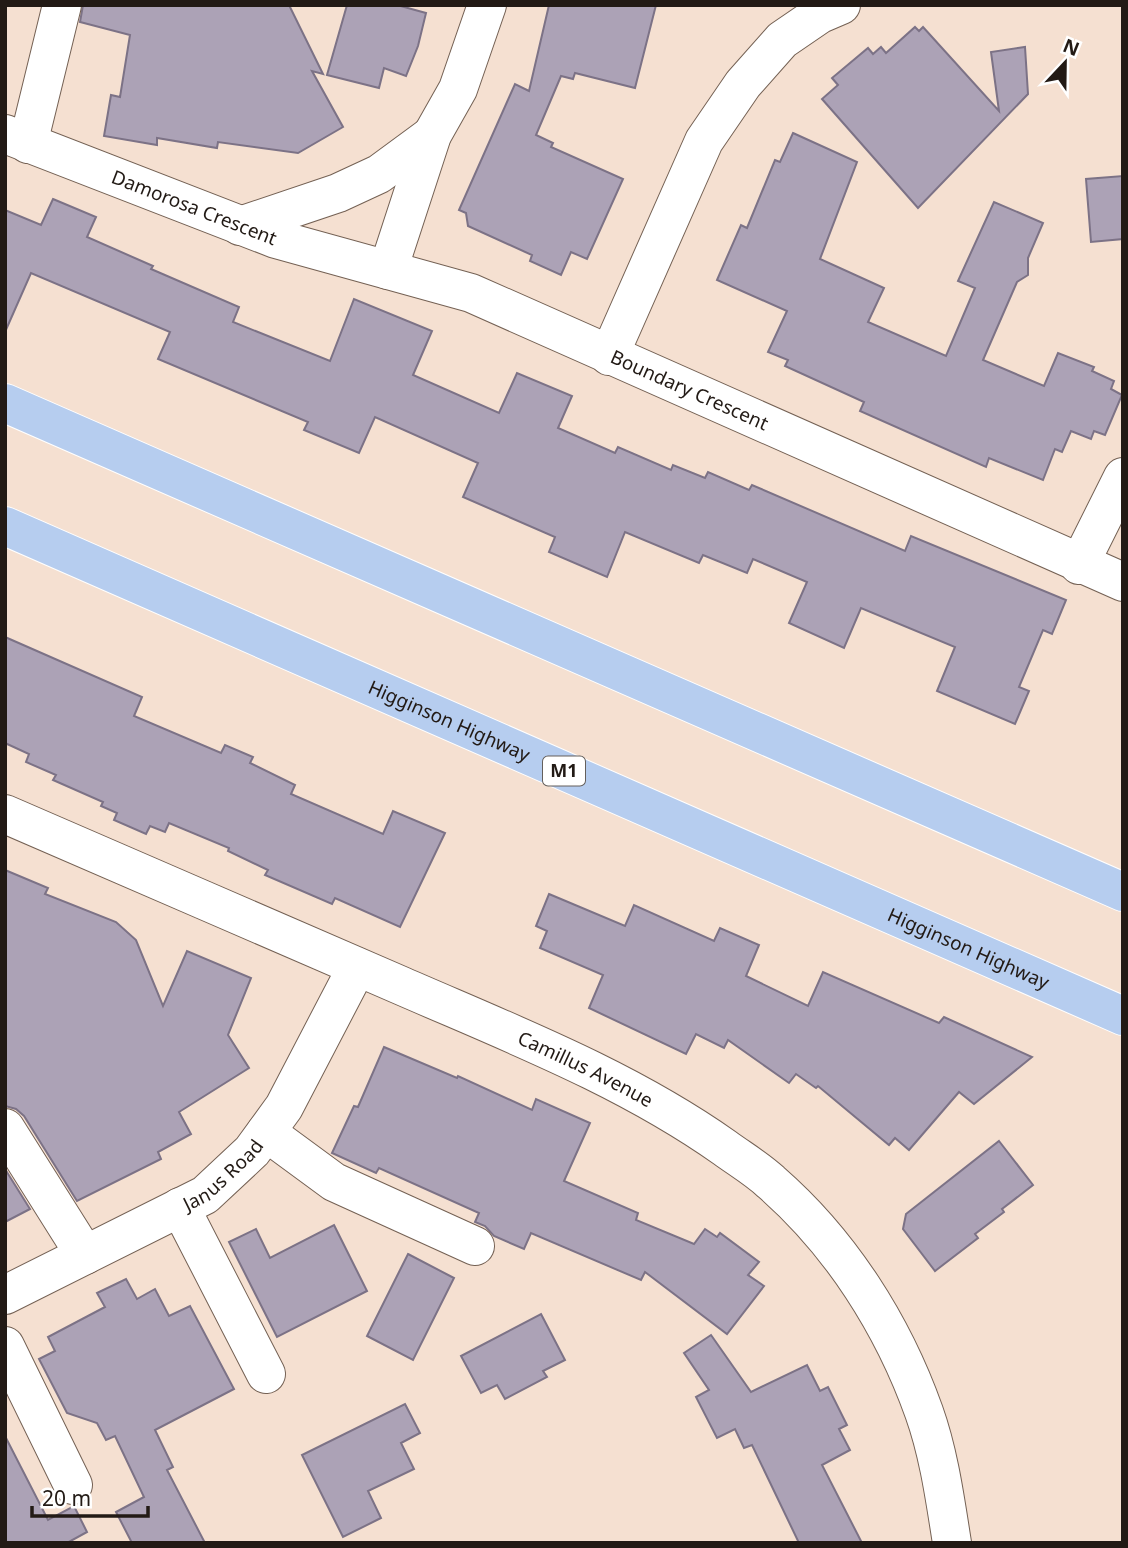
<svg xmlns="http://www.w3.org/2000/svg" width="1128" height="1548" font-family="'Noto Sans',sans-serif">
  <rect width="100%" height="100%" fill="#f5e0d1"/>
  <g fill="#aca2b6" stroke="#7c7286" stroke-width="2">
    <polygon points="83,5 289,5 323,74 312,71 343,127 298,153 218,142 217,148 157,138 157,145 104,136 111,95 120,97 130,35 80,22"/>
    <polygon points="347,5 397,5 426,13 418,46 406,76 384,68 379,88 327,75"/>
    <polygon points="549,5 656,5 635,88 575,73 573,79 561,76 536,135 553,143 551,147 623,179 587,259 571,252 561,275 530,261 532,255 468,226 466,213 459,210 515,84 529,91"/>
    <polygon points="915,27 919,31 923,27 999,111 991,52 1025,47 1028,94 918,208 822,99 838,85 832,78 868,48 873,54 881,47 886,53"/>
    <polygon points="793,133 857,162 820,259 884,288 868,322 946,356 975,288 958,281 994,202 1043,223 1028,258 1028,275 1017,282 983,360 1044,386 1058,353 1094,367 1092,371 1114,381 1111,389 1122,395 1105,435 1094,431 1091,439 1071,431 1062,452 1055,449 1043,480 989,458 986,467 860,411 864,402 785,366 788,360 768,352 787,311 717,280 741,225 747,228 775,160 780,162"/>
    <polygon points="1123,176 1123,239 1091,242 1086,179"/>
    <polygon points="53,199 96,217 87,237 153,266 151,269 239,307 233,322 330,361 354,299 432,331 413,375 499,413 517,373 572,396 558,428 615,453 618,447 671,470 673,465 705,478 708,472 749,490 752,485 905,551 911,536 1066,600 1052,634 1043,630 1019,687 1029,691 1015,724 937,691 955,647 861,608 844,648 789,623 807,582 753,559 747,573 703,555 699,563 625,532 607,577 549,552 555,537 463,497 478,463 375,417 359,453 304,430 308,422 158,359 170,332 31,273 5,332 5,210 41,225"/>
    <polygon points="5,637 142,697 134,716 221,753 225,745 253,757 250,763 295,785 291,794 383,834 393,811 445,833 400,927 335,898 332,904 265,875 268,870 228,851 229,848 169,823 165,832 150,826 146,834 114,820 117,813 101,806 103,802 53,780 56,775 26,762 29,754 5,743"/>
    <polygon points="5,870 48,888 45,894 116,922 136,940 163,1006 187,951 251,978 228,1035 249,1068 179,1112 191,1134 158,1152 161,1159 77,1201 24,1116 16,1109 5,1106"/>
    <polygon points="549,894 625,926 634,905 714,941 720,928 759,945 746,976 808,1006 823,972 939,1023 944,1017 1032,1057 974,1104 959,1092 909,1150 895,1138 889,1145 818,1086 816,1088 796,1074 789,1083 728,1040 724,1048 696,1034 686,1054 589,1008 603,975 540,948 547,931 536,926"/>
    <polygon points="384,1047 457,1078 458,1076 532,1110 536,1099 590,1123 564,1181 638,1213 636,1220 694,1244 705,1229 717,1237 720,1233 759,1262 748,1275 764,1286 727,1334 645,1272 641,1280 531,1233 524,1249 494,1236 485,1226 475,1222 479,1213 379,1168 376,1173 332,1153 354,1106 358,1107"/>
    <polygon points="999,1141 1033,1185 1002,1209 1004,1212 975,1234 978,1238 935,1271 903,1229 906,1214"/>
    <polygon points="5,1169 30,1209 5,1222"/>
    <polygon points="334,1225 367,1291 277,1337 229,1242 256,1229 270,1258"/>
    <polygon points="408,1254 454,1278 413,1360 367,1336"/>
    <polygon points="126,1279 137,1299 155,1289 169,1316 190,1306 234,1389 155,1430 173,1467 167,1470 205,1543 132,1543 116,1512 144,1497 115,1436 106,1440 97,1423 67,1413 39,1359 55,1351 48,1337 105,1307 97,1293"/>
    <polygon points="541,1314 565,1360 543,1371 547,1377 505,1399 497,1385 481,1393 461,1356"/>
    <polygon points="711,1335 751,1392 807,1365 820,1391 828,1387 847,1425 839,1429 850,1450 822,1465 862,1543 799,1543 752,1445 744,1448 735,1429 717,1438 696,1397 709,1390 684,1353"/>
    <polygon points="405,1404 420,1433 401,1443 414,1469 368,1491 381,1518 343,1537 302,1455"/>
    <polygon points="5,1436 48,1520 74,1506 87,1532 67,1543 5,1543"/>
  </g>
  <g fill="none" stroke-linecap="round" stroke-linejoin="round">
    <defs>
      <g id="minor">
        <path id="s1" d="M5,134L276,239L471,293L1123,582"/>
        <polyline points="28,144 62,5"/>
        <polyline points="240,226 338,193 379,174 432,135"/>
        <polyline points="388,270 432,135 458,89 487,5"/>
        <polyline points="609,356 704,141 743,84 782,40 820,14 841,5"/>
        <polyline points="1079,565 1123,477"/>
        <path id="s2" d="M5,814C137,871 270,929 402,986C512,1034 626,1078 725,1148C740,1159 757,1169 771,1182C841,1243 893,1325 924,1412C939,1454 945,1499 952,1543"/>
        <polyline points="5,1128 85,1255"/>
        <polyline points="266,1132 334,1182 475,1246"/>
        <polyline points="180,1207 266,1374"/>
        <path id="s3" d="M5,1295L205,1195L252,1151L284,1107L357,967"/>
        <polyline points="5,1346 73,1485"/>
      </g>
      <g id="highway">
        <polyline points="5,403 1123,892"/>
        <path id="s4" d="M5,526L1123,1016"/>
      </g>
    </defs>
    <use href="#minor" stroke="#746154" stroke-width="40"/>
    <use href="#highway" stroke="#fff" stroke-width="40"/>
    <use href="#minor" stroke="#fff" stroke-width="38"/>
    <use href="#highway" stroke="#b6cdef" stroke-width="38"/>
  </g>
  <g text-anchor="middle" stroke-width="5" stroke-linejoin="round" paint-order="stroke">
    <rect fill="#fff" stroke="#645f5b" stroke-width="2" x="543" y="756.5" width="42" height="29" rx="5"/>
    <g font-size="18" font-weight="bold" fill="#221a15">
      <text x="564" y="777">M1</text>
    </g>
    <g font-size="19" fill="#221a15" stroke="#fff">
      <text dy="7" stroke="none"><textPath href="#s1" startOffset="203">Damorosa Crescent</textPath></text>
      <text dy="7" stroke="none"><textPath href="#s1" startOffset="732">Boundary Crescent</textPath></text>
      <text dy="7" stroke="none"><textPath href="#s4" startOffset="485">Higginson Highway</textPath></text>
      <text dy="7" stroke="none"><textPath href="#s4" startOffset="1052">Higginson Highway</textPath></text>
      <text dy="7" stroke="none"><textPath href="#s2" startOffset="634">Camillus Avenue</textPath></text>
      <text dy="7" stroke="none"><textPath href="#s3" startOffset="250">Janus Road</textPath></text>
    </g>
  </g>
  <rect width="1128" height="1548" fill="none" stroke="#221a15" stroke-width="14"/>
  <g transform="translate(1065 63) rotate(22)" stroke="#ffffff" stroke-width="5" paint-order="stroke">
  <path d="M0-5L12 26L0 18L-12 26Z" fill="#221a15"/>
  <text y="-10" font-size="19" font-weight="bold" text-anchor="middle" fill="#221a15">N</text>
  </g>
  <path d="M32 1506v10h116v-10" fill="none" stroke="#221a15" stroke-width="3.5"/>
  <text x="42" y="1506" font-size="21" fill="#221a15" stroke="#ffffff" stroke-width="5" paint-order="stroke">20 m</text>
</svg>
